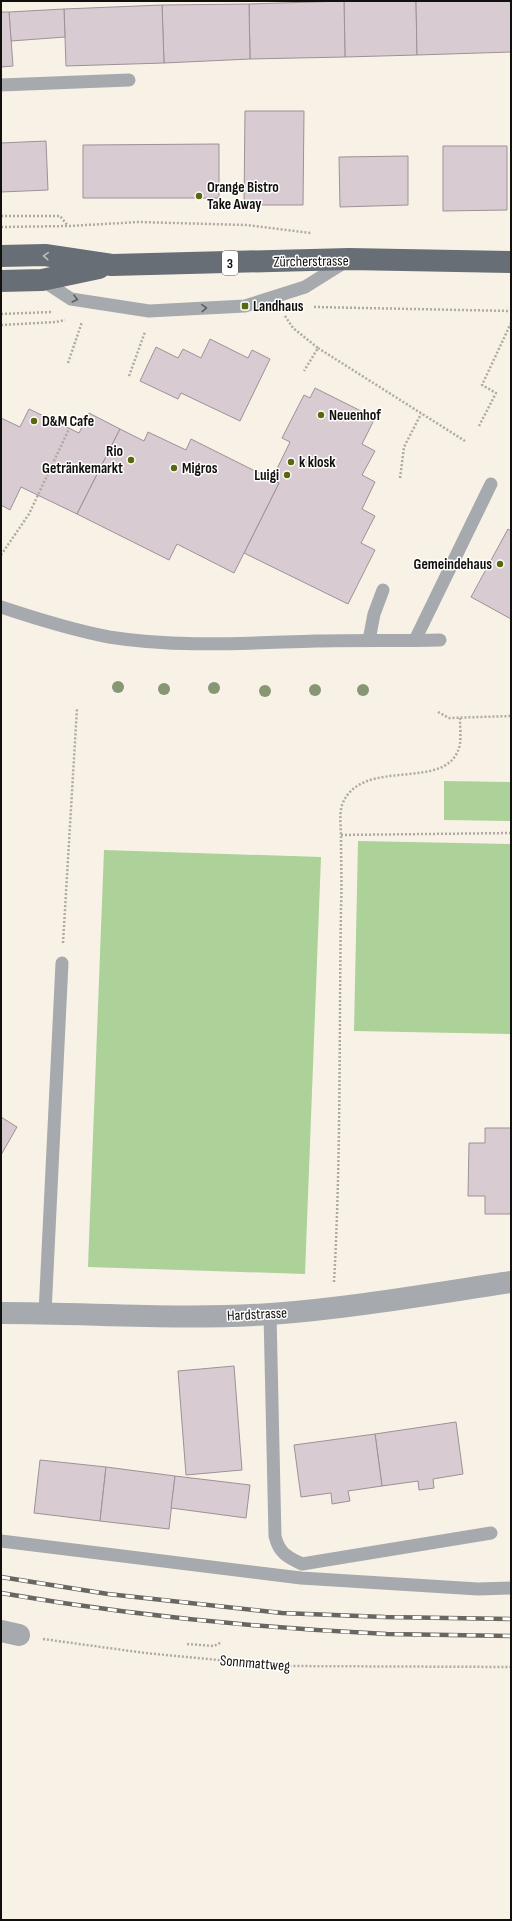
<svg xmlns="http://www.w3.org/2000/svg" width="512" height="1921" font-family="'Sofia Sans Condensed',sans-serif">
  <rect width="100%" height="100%" fill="#f8f2e6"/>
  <g fill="#acd199">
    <polygon points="444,781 511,782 511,821 444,820"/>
    <polygon points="358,841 511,844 511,1034 354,1031"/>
    <polygon points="104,850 321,857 305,1274 88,1267"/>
  </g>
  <g fill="#d8cbd1" stroke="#9e9197">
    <polygon points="344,1 416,1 417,55 345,57"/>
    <polygon points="344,1 345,57 250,59 249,4"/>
    <polygon points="416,1 511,1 511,52 417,55"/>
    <polygon points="249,4 250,59 164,63 162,5"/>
    <polygon points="162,5 164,63 66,66 64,9"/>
    <polygon points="64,9 65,37 11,41 9,12"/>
    <polygon points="1,12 9,12 13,66 1,67"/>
    <polygon points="245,111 304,111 303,205 244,205"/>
    <polygon points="46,141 48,190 1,192 1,143"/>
    <polygon points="219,144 219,198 83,198 83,145"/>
    <polygon points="443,146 507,146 507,210 443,211"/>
    <polygon points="408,156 408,205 340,207 339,157"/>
    <polygon points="210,339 248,358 252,350 270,359 240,421 181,393 178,399 140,381 156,347 178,358 183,349 201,358"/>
    <polygon points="315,388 375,418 362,444 375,451 362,475 375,482 362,509 375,516 361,543 375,550 348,604 244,553 279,483 272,479 290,442 282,438 304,395 310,398"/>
    <polygon points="29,409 79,433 89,413 120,429 77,514 21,487 10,510 1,505 1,418 20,427"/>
    <polygon points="120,429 144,441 148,432 186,450 191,439 279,483 234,573 177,544 169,560 77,514"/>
    <polygon points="508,529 511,531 511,619 471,597"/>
    <polygon points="1,1117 17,1127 1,1155"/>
    <polygon points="485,1128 511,1128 511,1214 485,1214 485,1196 468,1196 469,1143 485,1143"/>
    <polygon points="234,1366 242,1470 186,1475 178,1371"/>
    <polygon points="456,1422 463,1474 433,1479 434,1488 419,1490 418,1481 382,1486 375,1434"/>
    <polygon points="375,1434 382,1486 348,1491 350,1501 332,1504 331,1493 301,1497 294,1445"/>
    <polygon points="40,1460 106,1467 100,1521 34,1513"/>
    <polygon points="106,1467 175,1476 169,1529 100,1521"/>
    <polygon points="175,1476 250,1485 246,1518 171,1508"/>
  </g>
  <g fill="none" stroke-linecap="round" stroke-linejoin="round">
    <g stroke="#afaaa1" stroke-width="2.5" stroke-dasharray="2 2" stroke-linecap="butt">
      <polyline points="1,216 60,216 68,226"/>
      <polyline points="1,227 69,226 139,222 246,225 311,233"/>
      <polyline points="314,307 511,311"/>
      <polyline points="1,314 51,312"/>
      <polyline points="285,316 293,328 318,348 304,371"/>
      <polyline points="1,325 56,322 65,320"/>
      <polyline points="318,348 465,441"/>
      <polyline points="68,363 82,322"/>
      <polyline points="129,376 145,332"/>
      <polyline points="479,426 496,393 482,385 511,323"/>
      <polyline points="400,478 404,447 421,414"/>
      <polyline points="1,555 29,514 69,429"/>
      <polyline points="438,712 449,718 511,716"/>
      <polyline points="341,835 511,833"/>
      <polyline points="63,943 77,708"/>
      <path d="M334,1282C341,1158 339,1033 341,909C342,885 341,861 341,837C341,827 339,815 342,805C361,754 450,795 460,744C461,736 460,726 460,718"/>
      <polyline points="43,1639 145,1653 281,1666 511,1667"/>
      <polyline points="187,1644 214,1646 222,1642"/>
    </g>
    <g stroke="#a6aaae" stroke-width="13">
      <polyline points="1,85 129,80"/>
      <polyline points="42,280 71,299 149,311 245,306 305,287 345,262"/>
      <path d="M1,607C37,619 72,630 109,637C177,648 247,643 316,641C357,640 399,641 440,640"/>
      <polyline points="369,640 374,614 383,590"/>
      <polyline points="415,640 491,484"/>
      <polyline points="45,1313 62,963"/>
      <path d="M270,1314L275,1536C279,1553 287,1557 302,1564L491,1533"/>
      <polyline points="1,1541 301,1578 478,1589 511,1588"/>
    </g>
    <g stroke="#a6aaae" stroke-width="22">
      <path d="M1,1313C91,1313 181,1320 271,1314C351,1308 431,1294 511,1282"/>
      <polyline points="1,1631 19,1635"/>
    </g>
    <g stroke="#676e76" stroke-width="22">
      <polyline points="1,256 45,255 112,265 349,259 511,262"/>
      <polyline points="1,281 42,280 99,268"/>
    </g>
    <defs>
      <g id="rail">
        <polyline points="1,1577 108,1594 282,1613 385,1617 511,1619"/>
        <path d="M1,1593C128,1615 258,1628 387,1634C428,1635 470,1635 511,1636"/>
      </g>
    </defs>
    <use href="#rail" stroke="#69665f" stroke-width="4.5"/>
    <use href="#rail" stroke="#fff" stroke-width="3" stroke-dasharray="9" stroke-linecap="butt"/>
  </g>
  <g fill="#879675">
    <circle cx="118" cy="687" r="6"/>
    <circle cx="214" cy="688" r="6"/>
    <circle cx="164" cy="689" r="6"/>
    <circle cx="315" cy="690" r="6"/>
    <circle cx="363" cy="690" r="6"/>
    <circle cx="265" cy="691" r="6"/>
  </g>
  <defs><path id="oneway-chevron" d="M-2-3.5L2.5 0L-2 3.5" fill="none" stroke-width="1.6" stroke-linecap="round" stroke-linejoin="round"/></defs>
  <use stroke="#bbbec1" href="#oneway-chevron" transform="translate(46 256) rotate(-176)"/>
  <g stroke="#5c5d5d">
    <use href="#oneway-chevron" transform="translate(75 299) rotate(14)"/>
    <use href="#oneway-chevron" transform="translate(204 308) rotate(-3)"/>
  </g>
  <g fill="#5b670d" stroke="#fff" stroke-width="1.5">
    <circle cx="199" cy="196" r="4"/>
    <rect x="241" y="302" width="8" height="8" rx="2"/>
    <circle cx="321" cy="415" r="4"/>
    <circle cx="34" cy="421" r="4"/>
    <circle cx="131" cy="460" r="4"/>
    <circle cx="291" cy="462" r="4"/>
    <circle cx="174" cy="468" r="4"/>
    <circle cx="287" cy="475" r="4"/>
    <circle cx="500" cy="564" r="4"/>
  </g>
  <g text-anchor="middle" stroke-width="3" stroke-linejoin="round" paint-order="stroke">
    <rect fill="#fff" stroke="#595855" stroke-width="1" x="222" y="251" width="16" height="24" rx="3"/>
    <g font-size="14" font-weight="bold" fill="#12100c">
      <text x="230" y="268">3</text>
    </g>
    <g font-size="15" font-weight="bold" fill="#12100c" stroke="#fff" text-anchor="start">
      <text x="207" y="192">Orange Bistro<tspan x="207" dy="17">Take Away</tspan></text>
      <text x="253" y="311">Landhaus</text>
      <text x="329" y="420">Neuenhof</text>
      <text x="42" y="426">D&amp;M Cafe</text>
      <text x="123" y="456" text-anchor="end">Rio<tspan x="123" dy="17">Getränkemarkt</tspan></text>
      <text x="299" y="467">k klosk</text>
      <text x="182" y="473">Migros</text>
      <text x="279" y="480" text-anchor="end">Luigi</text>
      <text x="492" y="569" text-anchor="end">Gemeindehaus</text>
    </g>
    <g font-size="15" fill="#12100c" stroke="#fff">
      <text transform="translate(311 261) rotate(-1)" y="5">Zürcherstrasse</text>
      <text transform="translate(257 1314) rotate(-3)" y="5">Hardstrasse</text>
      <text transform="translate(255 1663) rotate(5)" y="5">Sonnmattweg</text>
    </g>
  </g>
  <rect width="512" height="1921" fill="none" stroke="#12100c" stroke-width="4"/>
</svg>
